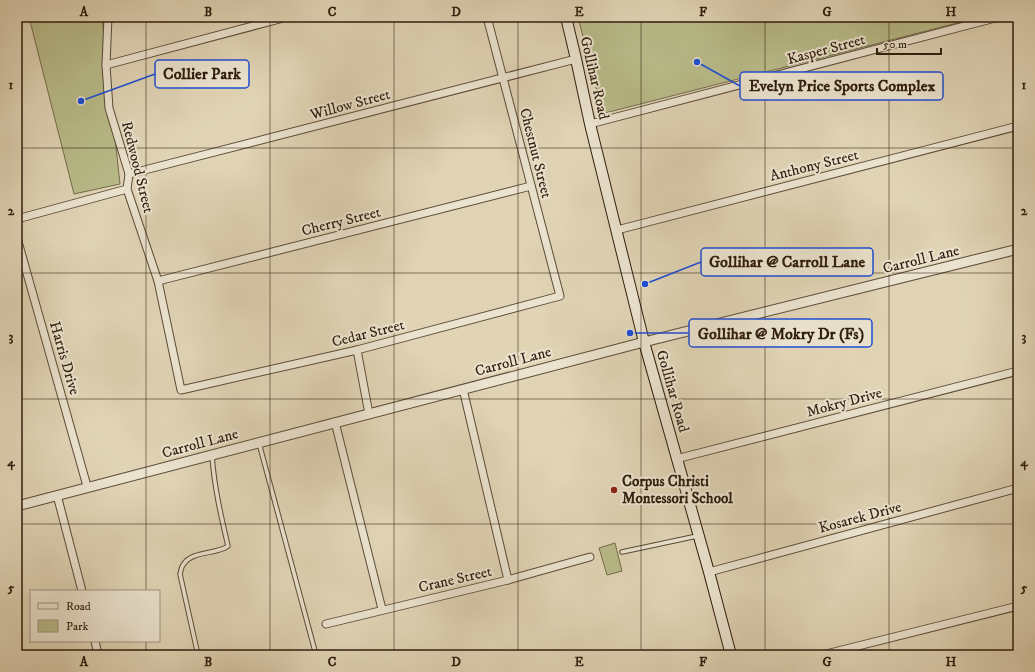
<svg xmlns="http://www.w3.org/2000/svg" width="1035" height="672" font-family="'IM FELL DW Pica',serif">
  <rect width="100%" height="100%" fill="#e0d4b5"/>
  <filter id="stains"><feTurbulence type="fractalNoise" baseFrequency=".005" numOctaves="4"/><feColorMatrix values="0 0 0 0 .2 0 0 0 0 .09 0 0 0 0 .02 0 0 0 .5 -.17"/></filter>
  <radialGradient id="worn" r=".72"><stop offset=".6" stop-color="#630" stop-opacity="0"/><stop offset="1" stop-color="#630" stop-opacity=".3"/></radialGradient>
  <g fill="#b8bb89" stroke="#746c4b">
    <polygon points="29,17 102,17 120,184 74,194"/>
    <polygon points="578,17 981,17 605,113 601,107"/>
    <polygon points="615,543 622,571 607,575 599,548"/>
  </g>
  <g fill="none" stroke-linecap="round" stroke-linejoin="round">
    <defs>
      <g id="service">
        <polyline points="259,443 316,655"/>
        <polyline points="622,552 697,536"/>
        <path d="M198,655L180,574C181,572 181,567 183,565C192,550 216,555 228,546C221,516 214,486 212,455"/>
      </g>
      <g id="minor">
        <polyline points="108,17 106,65 109,108 129,174 127,189 158,281 181,390 357,350 560,296 487,17"/>
        <polyline points="106,65 287,17"/>
        <polyline points="590,124 999,17"/>
        <polyline points="129,174 576,59"/>
        <polyline points="17,219 127,189"/>
        <polyline points="617,230 1018,126"/>
        <polyline points="17,238 87,486"/>
        <polyline points="158,281 531,186"/>
        <polyline points="357,350 369,414"/>
        <polyline points="463,389 508,580"/>
        <polyline points="335,422 382,609"/>
        <polyline points="676,459 1018,371"/>
        <polyline points="57,495 82,591"/>
        <polyline points="709,572 1018,488"/>
        <polyline points="326,624 508,580 590,557"/>
        <polyline points="95,641 98,655"/>
        <polyline points="822,655 1018,606"/>
      </g>
      <polyline id="tertiary" points="17,506 644,342 1018,249"/>
      <polyline id="secondary" points="566,17 576,59 590,124 644,342 709,572 731,655"/>
    </defs>
    <use href="#service" stroke="#5b4b37" stroke-width="5.5"/>
    <use href="#minor" stroke="#5b4b37" stroke-width="9"/>
    <use href="#tertiary" stroke="#5b4b37" stroke-width="11"/>
    <use href="#secondary" stroke="#2f1d0d" stroke-width="12"/>
    <use href="#service" stroke="#ebe3cf" stroke-width="3.5"/>
    <use href="#minor" stroke="#ebe3cf" stroke-width="7"/>
    <use href="#tertiary" stroke="#ebe3cf" stroke-width="9"/>
    <use href="#secondary" stroke="#ebe3cf" stroke-width="10"/>
  </g>
  <path fill="none" stroke="#2f1d0d" stroke-width="1" stroke-opacity="0.55" d="M146,17V591M270,17V655M394,17V655M518,17V655M641,17V655M765,17V655M889,17V655M17,148H1018M17,273H1018M17,399H1018M17,524H1018M146,641V655"/>
  <circle fill="#8f2418" stroke="#ebe3cf" stroke-width="1.5" cx="614" cy="490" r="4"/>
  <g text-anchor="middle" stroke-width="4" stroke-linejoin="round" paint-order="stroke">
    <g font-size="15" fill="#2f1d0d" stroke="#ebe3cf">
      <text transform="translate(826 49) rotate(-15)" y="5">Kasper Street</text>
      <text transform="translate(595 78) rotate(77)" y="5">Gollihar Road</text>
      <text transform="translate(350 104) rotate(-15)" y="5">Willow Street</text>
      <text transform="translate(536 153) rotate(76)" y="5">Chestnut Street</text>
      <text transform="translate(814 165) rotate(-14)" y="5">Anthony Street</text>
      <text transform="translate(138 167) rotate(76)" y="5">Redwood Street</text>
      <text transform="translate(341 221) rotate(-14)" y="5">Cherry Street</text>
      <text transform="translate(921 259) rotate(-14)" y="5">Carroll Lane</text>
      <text transform="translate(368 333) rotate(-14)" y="5">Cedar Street</text>
      <text transform="translate(65 358) rotate(74)" y="5">Harris Drive</text>
      <text transform="translate(513 361) rotate(-15)" y="5">Carroll Lane</text>
      <text transform="translate(673 391) rotate(74)" y="5">Gollihar Road</text>
      <text transform="translate(844 402) rotate(-15)" y="5">Mokry Drive</text>
      <text transform="translate(200 443) rotate(-15)" y="5">Carroll Lane</text>
      <text transform="translate(860 517) rotate(-15)" y="5">Kosarek Drive</text>
      <text transform="translate(455 579) rotate(-13)" y="5">Crane Street</text>
    </g>
    <g font-size="15" font-weight="bold" fill="#2f1d0d" stroke="#ebe3cf" text-anchor="start">
      <text x="622" y="486">Corpus Christi<tspan x="622" dy="17">Montessori School</tspan></text>
    </g>
  </g>
  <path fill="none" stroke="#1d4ed8" stroke-width="1.5" d="M81 101L155 74M697 62L740 86M645 284L701 262M630 333L689 333"/>
  <g fill="#1d4ed8" stroke="#ebe3cf" stroke-width="1.5">
    <circle cx="81" cy="101" r="4"/>
    <circle cx="697" cy="62" r="4"/>
    <circle cx="645" cy="284" r="4"/>
    <circle cx="630" cy="333" r="4"/>
  </g>
  <g fill="#ebe3cf" stroke="#1d4ed8" stroke-width="1.5">
    <rect x="155" y="60" width="94" height="28" rx="4"/>
    <rect x="740" y="72" width="203" height="28" rx="4"/>
    <rect x="701" y="248" width="172" height="28" rx="4"/>
    <rect x="689" y="319" width="183" height="28" rx="4"/>
  </g>
  <g font-size="16" text-anchor="middle" font-weight="bold" fill="#2f1d0d">
    <text x="202" y="79">Collier Park</text>
    <text x="842" y="91">Evelyn Price Sports Complex</text>
    <text x="787" y="267">Gollihar @ Carroll Lane</text>
    <text x="781" y="339">Gollihar @ Mokry Dr (Fs)</text>
  </g>
  <rect width="1035" height="672" fill="none" stroke="#e0d4b5" stroke-width="44"/>
  <rect x="30" y="590" width="130" height="52" fill="#ebe3cf" stroke="#a09481"/>
  <rect x="38" y="603" width="20" height="6" fill="#ebe3cf" stroke="#a09481"/>
  <text x="66" y="610" font-size="12" fill="#2f1d0d">Road</text>
  <rect x="38" y="620" width="20" height="12" fill="#b8bb89" stroke="#a09481"/>
  <text x="66" y="630" font-size="12" fill="#2f1d0d">Park</text>
  <path d="M877 48v6h64v-6" fill="none" stroke="#2f1d0d" stroke-width="2"/>
  <text x="883" y="48" font-size="12" fill="#2f1d0d" stroke="#ebe3cf" stroke-width="3" paint-order="stroke">50 m</text>
  <rect x="22" y="22" width="991" height="628" fill="none" stroke="#2f1d0d" stroke-width="1.5"/>
  <g font-size="13" text-anchor="middle" font-weight="bold" fill="#2f1d0d">
    <text x="84" y="16">A</text>
    <text x="208" y="16">B</text>
    <text x="332" y="16">C</text>
    <text x="456" y="16">D</text>
    <text x="579" y="16">E</text>
    <text x="703" y="16">F</text>
    <text x="827" y="16">G</text>
    <text x="951" y="16">H</text>
    <text x="11" y="89">1</text>
    <text x="1024" y="89">1</text>
    <text x="11" y="215">2</text>
    <text x="1024" y="215">2</text>
    <text x="11" y="341">3</text>
    <text x="1024" y="341">3</text>
    <text x="11" y="466">4</text>
    <text x="1024" y="466">4</text>
    <text x="11" y="592">5</text>
    <text x="1024" y="592">5</text>
    <text x="84" y="666">A</text>
    <text x="208" y="666">B</text>
    <text x="332" y="666">C</text>
    <text x="456" y="666">D</text>
    <text x="579" y="666">E</text>
    <text x="703" y="666">F</text>
    <text x="827" y="666">G</text>
    <text x="951" y="666">H</text>
  </g>
  <rect width="100%" height="100%" filter="url(#stains)"/>
  <rect width="100%" height="100%" fill="url(#worn)"/>
</svg>
